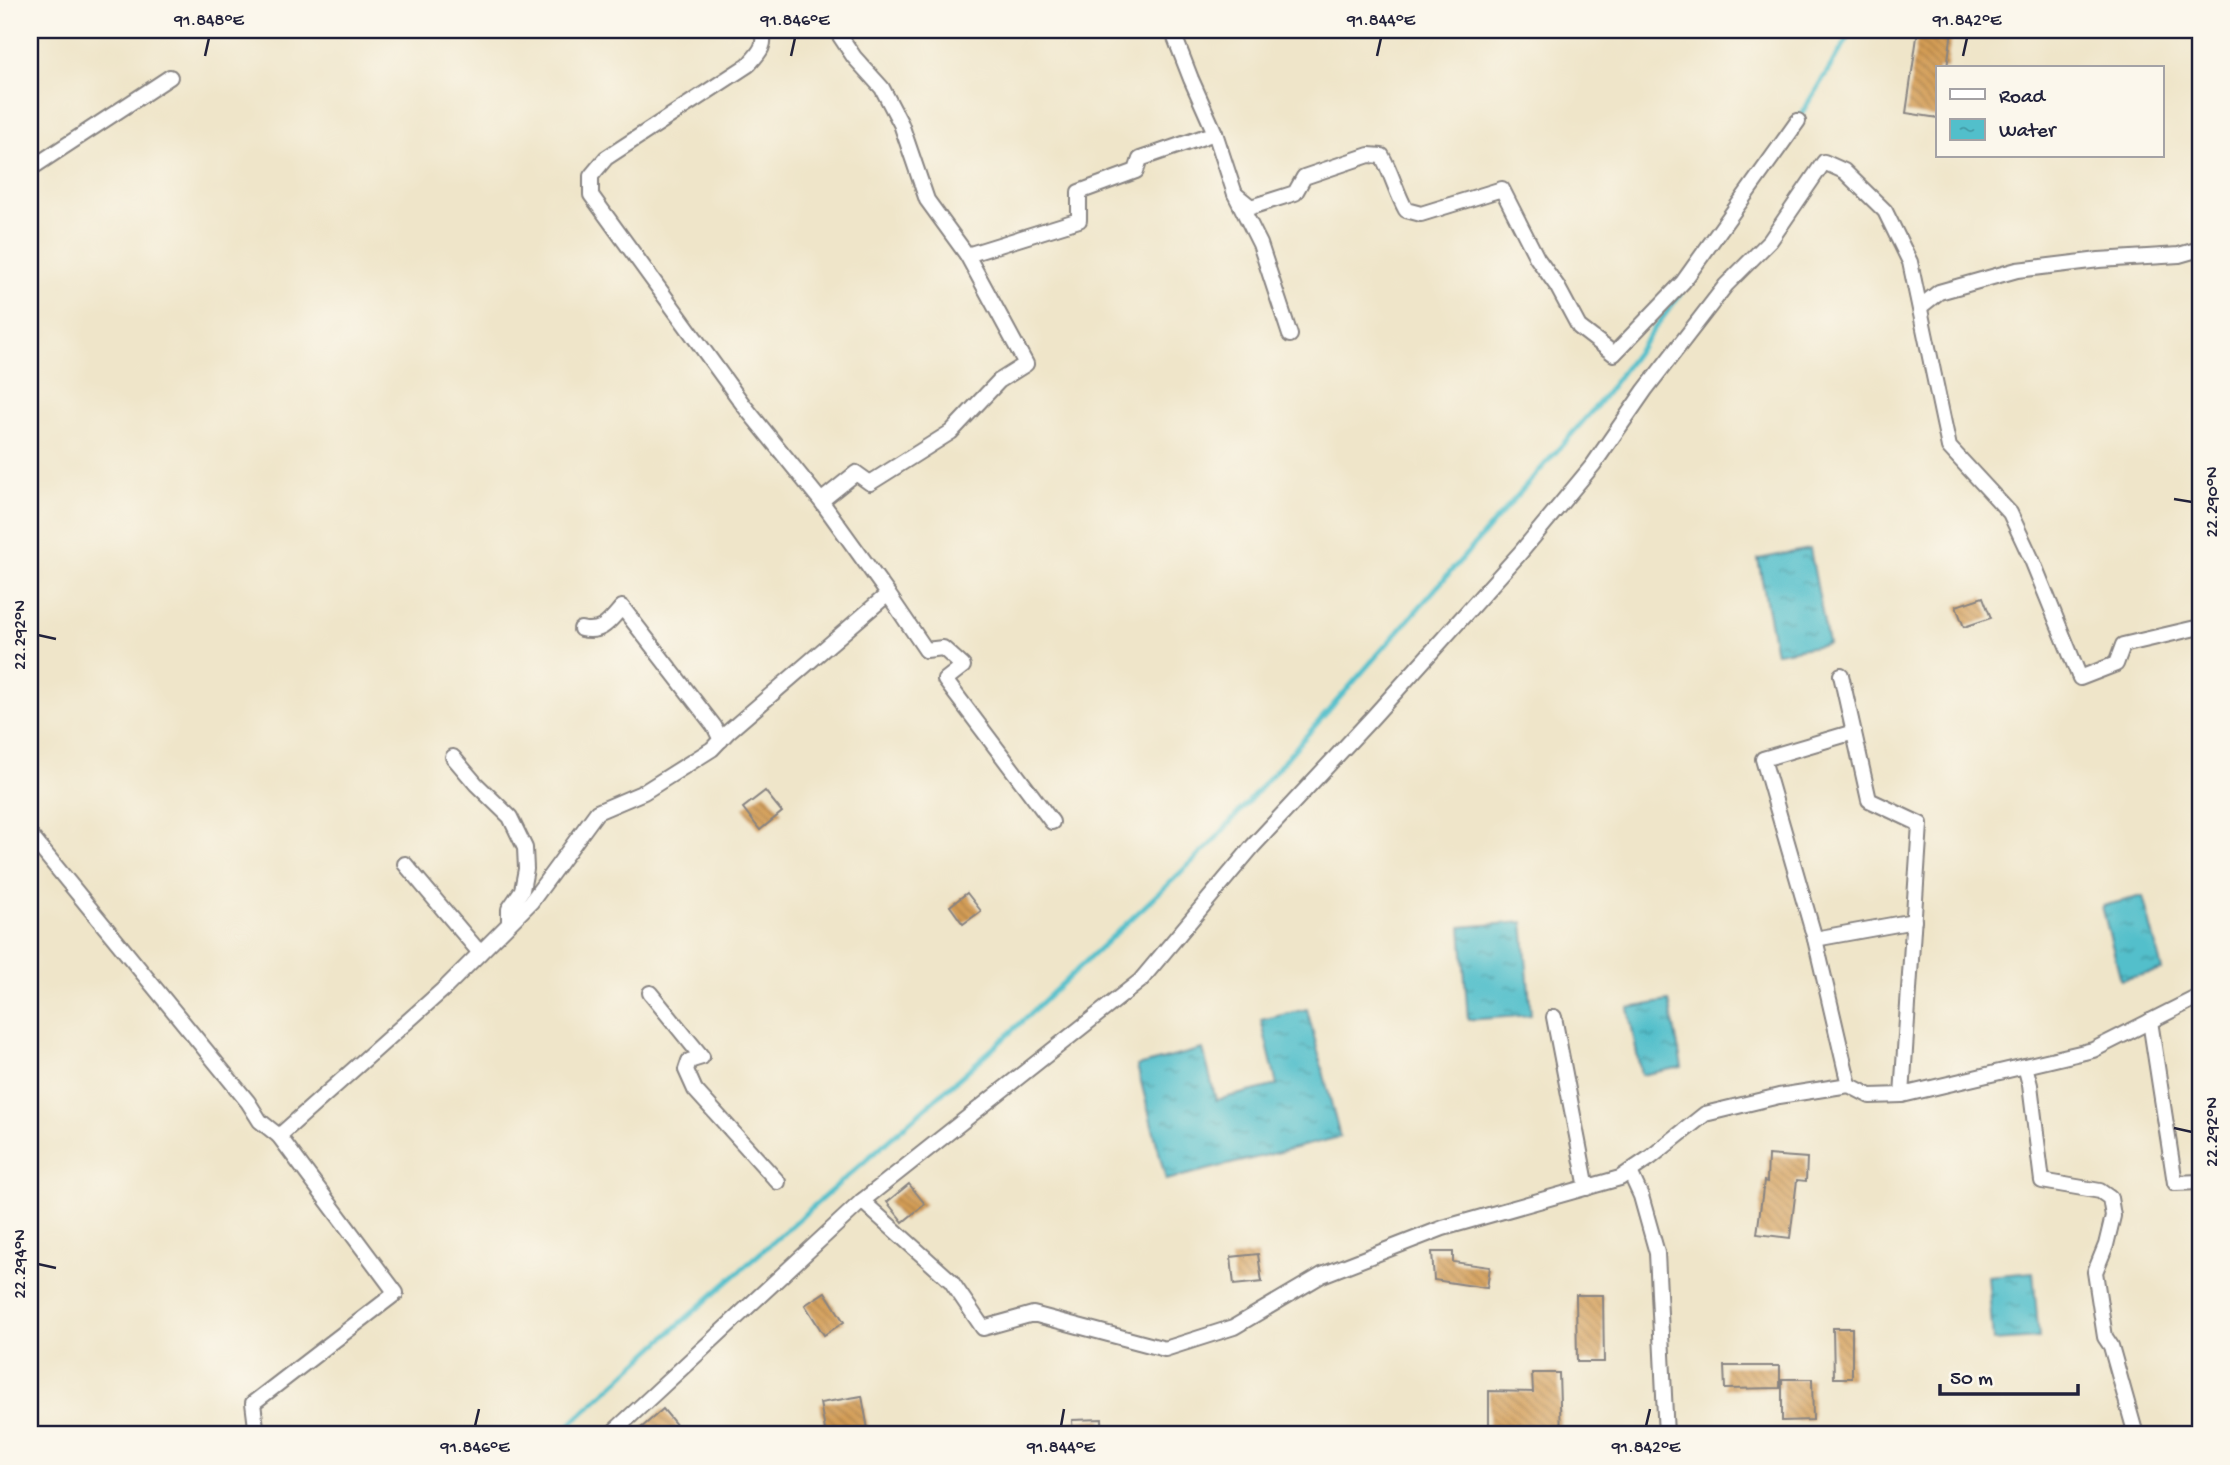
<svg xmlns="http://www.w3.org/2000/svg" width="2230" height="1465" font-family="'Gochi Hand',sans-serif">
  <defs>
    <pattern id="water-ripples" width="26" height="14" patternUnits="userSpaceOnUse" patternTransform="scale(1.75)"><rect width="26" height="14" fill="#52bfcb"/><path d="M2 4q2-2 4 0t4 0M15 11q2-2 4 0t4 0" fill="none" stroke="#449ba6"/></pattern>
    <pattern id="building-back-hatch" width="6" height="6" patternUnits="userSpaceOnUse" patternTransform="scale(1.75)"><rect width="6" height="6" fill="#d39c55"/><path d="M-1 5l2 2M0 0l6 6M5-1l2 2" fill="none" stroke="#ab7f48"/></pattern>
  </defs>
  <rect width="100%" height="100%" fill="#fbf7ec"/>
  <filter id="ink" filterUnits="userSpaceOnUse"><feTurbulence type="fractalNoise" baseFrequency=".0143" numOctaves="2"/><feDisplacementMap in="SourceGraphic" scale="14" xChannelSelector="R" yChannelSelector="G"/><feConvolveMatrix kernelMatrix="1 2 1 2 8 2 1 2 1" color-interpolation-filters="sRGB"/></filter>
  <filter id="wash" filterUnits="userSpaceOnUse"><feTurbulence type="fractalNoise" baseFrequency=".00686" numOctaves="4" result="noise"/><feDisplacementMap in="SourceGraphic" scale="28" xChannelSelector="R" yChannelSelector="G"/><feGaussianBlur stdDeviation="1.57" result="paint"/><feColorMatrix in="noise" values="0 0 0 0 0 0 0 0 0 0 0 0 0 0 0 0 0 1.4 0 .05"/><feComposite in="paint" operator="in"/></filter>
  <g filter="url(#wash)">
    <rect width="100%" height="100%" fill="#efe5c9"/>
    <g fill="url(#water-ripples)" stroke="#3a7083" stroke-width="2">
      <polygon points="1810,549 1828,644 1776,653 1758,559"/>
      <polygon points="2143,896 2162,970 2121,980 2102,906"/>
      <polygon points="1523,922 1531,1015 1468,1020 1461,927"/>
      <polygon points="1669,1001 1682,1067 1641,1075 1628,1008"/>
      <polygon points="1307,1009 1340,1137 1166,1180 1137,1066 1203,1049 1216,1100 1277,1085 1261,1020"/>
      <polygon points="2033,1272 2039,1338 1993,1341 1988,1276"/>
    </g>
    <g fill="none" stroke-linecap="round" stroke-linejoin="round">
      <g stroke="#52bfcb" stroke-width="5">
        <polyline points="1798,119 1853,30"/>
        <polyline points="559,1435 675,1328 999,1043 1211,844 1599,403 1681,293"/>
      </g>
    </g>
    <g id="blocks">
      <g fill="url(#building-back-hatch)">
        <polygon points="1918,30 1952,30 1947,68 1938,68 1938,118 1906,113"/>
        <polygon points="1983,597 1991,618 1964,627 1956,606"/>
        <polygon points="765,791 782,812 760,830 743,808"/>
        <polygon points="967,893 981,911 963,924 950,906"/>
        <polygon points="1768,1155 1807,1158 1806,1181 1797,1180 1790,1238 1757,1234 1764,1181 1767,1182"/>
        <polygon points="909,1184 925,1204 903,1222 887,1202"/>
        <polygon points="1432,1252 1453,1252 1453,1262 1490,1267 1487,1288 1434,1280"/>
        <polygon points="1258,1254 1262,1282 1234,1285 1231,1257"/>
        <polygon points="825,1292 844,1322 824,1335 805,1305"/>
        <polygon points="1576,1295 1603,1295 1604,1362 1577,1362"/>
        <polygon points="1833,1328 1852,1328 1852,1378 1834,1378"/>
        <polygon points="1724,1366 1780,1366 1780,1388 1725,1389"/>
        <polygon points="1532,1373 1559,1373 1561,1435 1489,1435 1489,1391 1533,1392"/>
        <polygon points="1782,1379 1812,1379 1813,1420 1782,1421"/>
        <polygon points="862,1396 869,1435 826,1435 820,1403"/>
        <polygon points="663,1409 678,1427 668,1435 633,1435"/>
        <polygon points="1102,1419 1103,1435 1073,1435 1072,1420"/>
      </g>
    </g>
  </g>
  <g filter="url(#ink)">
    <use href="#blocks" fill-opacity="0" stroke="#888482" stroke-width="2"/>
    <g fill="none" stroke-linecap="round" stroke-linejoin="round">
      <defs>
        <g id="minor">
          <polyline points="1172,30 1191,79 1215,133 1235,194 1260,244 1290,335"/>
          <polyline points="30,169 170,77"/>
          <path d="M1235,194L1251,207L1295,193L1304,177L1369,155L1382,156C1392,174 1396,192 1406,210L1421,214L1502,189L1537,258L1557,286L1579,327L1614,354L1683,282L1798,121"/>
          <polyline points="967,255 1079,220 1079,192 1136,171 1140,159 1215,133"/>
          <polyline points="1920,307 1939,292 2017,270 2099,260 2179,255 2200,249"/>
          <polyline points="821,501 856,473 870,483 951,432 999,381 1026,364 967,255 927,200 901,124 882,88 854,57 836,30"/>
          <polyline points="888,594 926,650 943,648 963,666 945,680 1052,822"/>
          <path d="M581,629C602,634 609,622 622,607L714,726L721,740"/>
          <polyline points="1841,675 1869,800 1920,824 1902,1095 2093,1050 2200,996"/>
          <polyline points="453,757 476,784 510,817 525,848 526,869 522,890 509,909 509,923"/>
          <polyline points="30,835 248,1102 260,1121 279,1136"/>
          <polyline points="405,864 480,953"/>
          <polyline points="1815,939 1914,921"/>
          <polyline points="650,993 702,1057 689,1061 686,1070 695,1090 778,1182"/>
          <polyline points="1554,1017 1587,1188"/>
          <polyline points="2150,1021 2175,1183 2200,1182"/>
          <polyline points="2025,1066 2030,1085 2042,1181 2100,1191 2110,1198 2113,1216 2106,1245 2095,1272 2105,1337 2111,1346 2136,1435"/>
          <polyline points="1849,1085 1815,939 1763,759 1854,732"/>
          <polyline points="1902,1095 1870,1096 1849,1085 1779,1096 1705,1114 1651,1157 1620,1178 1443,1228 1322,1275 1234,1327 1165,1349 1033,1314 983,1328 951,1281 862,1201 1140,981 1253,846 1373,717 1521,552 1593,465 1645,390 1726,285 1770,241 1824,162 1844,171 1885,211 1910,262 1949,447 2010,513 2032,560 2080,678 2116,664 2123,645 2200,627"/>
          <polyline points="1630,1172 1641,1196 1657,1253 1666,1435"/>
          <path d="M257,1435L253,1403L396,1293L279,1136L446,987L531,902L597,812L644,792L712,749L728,732L888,594L821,501L745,407L591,195V176L606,158L748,65C758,54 768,45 761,30"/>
          <polyline points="610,1435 862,1201"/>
        </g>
      </defs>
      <use href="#minor" stroke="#888482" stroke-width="18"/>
      <use href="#minor" stroke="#fff" stroke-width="14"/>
    </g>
  </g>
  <path fill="none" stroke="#22223b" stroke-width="2.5" d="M205,56L209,38M791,56L795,38M1377,56L1381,38M1963,56L1967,38M2174,499L2192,502M38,635L56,639M2174,1128L2192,1132M38,1264L56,1268M475,1426L479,1409M1061,1426L1064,1409M1646,1426L1650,1409"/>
  <rect width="2230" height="1465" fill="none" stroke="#fbf7ec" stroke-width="77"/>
  <rect x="1936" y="66" width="228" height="91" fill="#fbf7ec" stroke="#a4a2a5" stroke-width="2"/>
  <rect x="1950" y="89" width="35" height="10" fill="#ffffff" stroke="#a4a2a5" stroke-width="2"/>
  <text x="1999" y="102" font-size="21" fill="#22223b">Road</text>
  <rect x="1950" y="119" width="35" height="21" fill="url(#water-ripples)" stroke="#a4a2a5" stroke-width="2"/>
  <text x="1999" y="136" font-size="21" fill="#22223b">Water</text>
  <path d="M1940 1384v10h138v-10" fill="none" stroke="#22223b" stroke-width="3.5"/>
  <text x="1950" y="1384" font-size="21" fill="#22223b" stroke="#fbf7ec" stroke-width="5" paint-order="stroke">50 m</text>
  <rect x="38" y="38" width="2154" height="1388" fill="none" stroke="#22223b" stroke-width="2.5"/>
  <g font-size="18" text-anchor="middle" fill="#22223b">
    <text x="209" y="25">91.848°E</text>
    <text x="795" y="25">91.846°E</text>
    <text x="1381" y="25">91.844°E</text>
    <text x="1967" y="25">91.842°E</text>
    <text transform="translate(2211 502) rotate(-90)" y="6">22.290°N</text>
    <text transform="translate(19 635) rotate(-90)" y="6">22.292°N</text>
    <text transform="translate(2211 1132) rotate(-90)" y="6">22.292°N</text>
    <text transform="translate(19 1264) rotate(-90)" y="6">22.294°N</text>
    <text x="475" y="1452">91.846°E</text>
    <text x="1061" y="1452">91.844°E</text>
    <text x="1646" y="1452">91.842°E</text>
  </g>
</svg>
